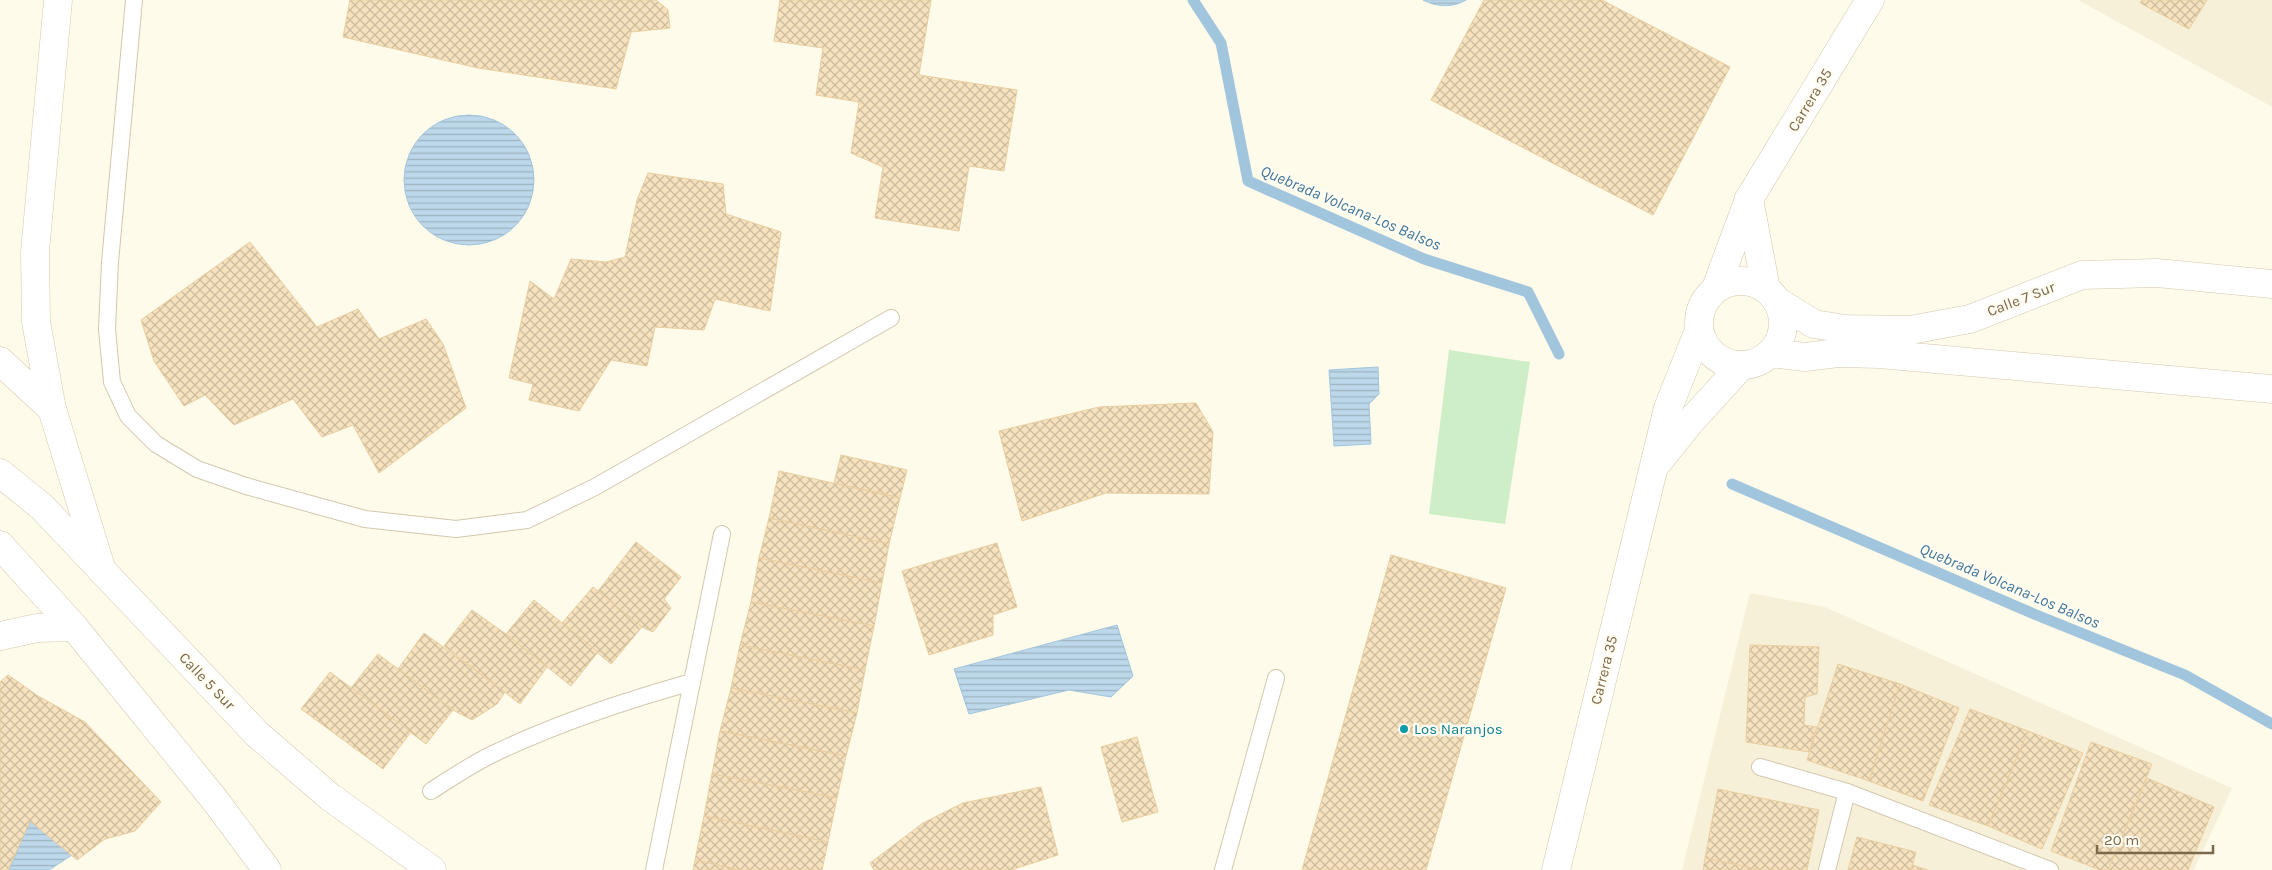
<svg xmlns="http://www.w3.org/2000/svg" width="2272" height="870" font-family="Karla,sans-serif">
  <defs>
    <pattern id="water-rules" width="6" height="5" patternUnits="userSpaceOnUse" patternTransform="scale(1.25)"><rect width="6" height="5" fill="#bcd8ea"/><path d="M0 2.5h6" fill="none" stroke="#9eb3c0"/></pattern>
    <pattern id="building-cross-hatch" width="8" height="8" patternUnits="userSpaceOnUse" patternTransform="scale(1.25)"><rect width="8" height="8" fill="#f6e2bf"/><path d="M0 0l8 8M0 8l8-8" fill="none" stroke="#ccbb9d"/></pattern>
  </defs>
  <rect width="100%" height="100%" fill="#fefbea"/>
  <g fill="#f7f0d8">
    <polygon points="2078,0 2272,0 2272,107"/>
    <polygon points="1750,593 1825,607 2232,788 2194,870 1682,870"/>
  </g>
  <polygon fill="#cdeec6" points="1449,350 1530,362 1505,524 1429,514"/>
  <g fill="url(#water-rules)" stroke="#a1c5dd">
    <path d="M1423,0H1466C1452,8 1437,7 1423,0Z"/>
    <circle cx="469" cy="180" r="65"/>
    <polygon points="1378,367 1379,394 1369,404 1371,444 1334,446 1329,370"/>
    <polygon points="1117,625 1133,676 1111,697 1069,690 969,714 954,669"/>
    <polygon points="30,821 72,855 49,870 9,870"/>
  </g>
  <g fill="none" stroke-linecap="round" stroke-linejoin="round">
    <g stroke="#a1c5dd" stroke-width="11">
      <polyline points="1193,0 1221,43 1248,181 1424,259 1528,292 1559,354"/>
      <polyline points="1732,484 2034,614 2185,675 2272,724"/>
    </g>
  </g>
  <g fill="url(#building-cross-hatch)" stroke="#eace9e">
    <polygon points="350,0 656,0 668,10 670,28 631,32 616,89 478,68 343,37"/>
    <polygon points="780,0 931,0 919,75 1017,90 1004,171 969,166 959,231 875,218 883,167 851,153 859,102 816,95 823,48 774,41"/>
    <polygon points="1484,0 1602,0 1730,67 1653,215 1431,100"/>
    <polygon points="2142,0 2207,0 2189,29 2140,3"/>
    <polygon points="648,173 723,184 726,214 781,232 770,311 715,299 704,330 655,327 647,366 611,360 579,411 529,400 533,384 509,378 530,281 554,299 571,259 606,262 625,257 637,200"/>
    <polygon points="250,242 317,327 358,309 379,339 426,319 443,344 466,408 379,473 353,425 322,437 293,399 234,425 205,395 184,406 154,361 141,320"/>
    <polygon points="1196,403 1213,432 1209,494 1106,493 1022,521 999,431 1099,407"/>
    <polygon points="841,455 907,470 900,498 834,483"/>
    <polygon points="779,471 900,498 889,544 769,518"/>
    <polygon points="769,518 889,544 882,583 759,558"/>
    <polygon points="636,542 681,577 664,599 671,608 653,632 642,627 598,591"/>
    <polygon points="997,543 1017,607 993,615 993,635 929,655 902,571"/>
    <polygon points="1391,555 1506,588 1426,870 1302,870"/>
    <polygon points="759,558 882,583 874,626 751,602"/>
    <polygon points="593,587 642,627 611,664 562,623"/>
    <polygon points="534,600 598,652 571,686 506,634"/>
    <polygon points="751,602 874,626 865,670 740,645"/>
    <polygon points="472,610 506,634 547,667 520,704 444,646"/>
    <polygon points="424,633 505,692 497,704 472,720 453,710 398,669"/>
    <polygon points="740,645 865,670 857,713 731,688"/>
    <polygon points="1750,645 1819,647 1817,694 1805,697 1804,725 1817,727 1809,752 1746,742"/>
    <polygon points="378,654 453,710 426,744 351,688"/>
    <polygon points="1838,664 1900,684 1869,781 1807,760"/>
    <polygon points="330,672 411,732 383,769 301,709"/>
    <polygon points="8,675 38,696 85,722 161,802 135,831 105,839 77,860 30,821 8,870 0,870 0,682"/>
    <polygon points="1900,684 1959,708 1923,801 1869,781"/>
    <polygon points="731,688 857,713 846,756 720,731"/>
    <polygon points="1970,709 2028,731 1988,826 1929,805"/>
    <polygon points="720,731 846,756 837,798 712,774"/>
    <polygon points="2028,731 2083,753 2042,849 1988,826"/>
    <polygon points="1137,737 1158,812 1122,822 1101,747"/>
    <polygon points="2091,742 2152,764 2108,870 2100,870 2051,851"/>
    <polygon points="712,774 837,798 828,842 704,816"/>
    <polygon points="2147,778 2214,807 2188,870 2108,870"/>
    <polygon points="1041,787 1058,855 1011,870 874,870 870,863 923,823 963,803"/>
    <polygon points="1718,789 1819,810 1807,870 1762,870 1705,858"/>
    <polygon points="704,816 828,842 822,870 741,870 695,860"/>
    <polygon points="1857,837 1916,852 1911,870 1848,870"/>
    <polygon points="1705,858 1762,870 1703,870"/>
    <polygon points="695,860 741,870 693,870"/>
    <polygon points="1912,865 1928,870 1911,870"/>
  </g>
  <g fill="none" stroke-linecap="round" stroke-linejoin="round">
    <defs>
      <g id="service">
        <polyline points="134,0 110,262 107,329 112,382 128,416 156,444 197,469 246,486 365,519 456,529 527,520 595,487 891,318"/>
        <polyline points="1760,767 1847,792 2050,870"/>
        <path d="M431,791C451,778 472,764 493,754C557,723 624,701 692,682"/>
        <polyline points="654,870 722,534"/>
        <polyline points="1223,870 1276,678"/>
        <polyline points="1827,870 1847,792"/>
      </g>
      <g id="minor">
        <polyline points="1749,199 1766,289"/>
        <polyline points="1716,288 1749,199 1870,0"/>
      </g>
      <g id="tertiary">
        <circle cx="1741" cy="323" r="42"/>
        <polyline points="1777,301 1814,324 1845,329 1910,330 1970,319 2082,275 2157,273 2272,284"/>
        <polyline points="1771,353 1805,357 1838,353 1879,354 2272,389"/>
        <polyline points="1658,462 1691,421 1742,365"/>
        <polyline points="0,473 42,507 257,734 330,797 432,870"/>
        <polyline points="0,545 74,627 214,799 267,870"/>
        <polyline points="1556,870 1668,408 1699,330"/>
      </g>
      <g id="secondary">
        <polyline points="58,0 35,252 36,322 52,409 102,571"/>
        <polyline points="0,361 52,409"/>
        <polyline points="0,636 37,628 74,627"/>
      </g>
    </defs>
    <use href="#service" stroke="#d3c7ae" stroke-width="18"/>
    <use href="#minor" stroke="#d3c7ae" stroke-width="29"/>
    <use href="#tertiary" stroke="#d3c7ae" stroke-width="29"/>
    <use href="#secondary" stroke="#d6c8ab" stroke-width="29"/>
    <use href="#service" stroke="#fff" stroke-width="16"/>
    <use href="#minor" stroke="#fff" stroke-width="28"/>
    <use href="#tertiary" stroke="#fff" stroke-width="28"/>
    <use href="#secondary" stroke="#fff" stroke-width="28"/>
  </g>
  <circle fill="#0f9aa8" stroke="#fffdf2" stroke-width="2" cx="1404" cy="729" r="5"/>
  <g text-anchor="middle" stroke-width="5" stroke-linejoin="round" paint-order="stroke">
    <g font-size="15" fill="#7c684a" stroke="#fffdf2">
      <text transform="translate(1810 100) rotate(-59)" y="5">Carrera 35</text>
      <text transform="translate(2021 299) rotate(-21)" y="5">Calle 7 Sur</text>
      <text transform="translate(1604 670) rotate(-76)" y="5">Carrera 35</text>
      <text transform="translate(207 681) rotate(46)" y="5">Calle 5 Sur</text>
    </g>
    <g font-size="15" fill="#0d838f" stroke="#fffdf2" text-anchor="start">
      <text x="1414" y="734">Los Naranjos</text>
    </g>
    <g font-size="16" font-style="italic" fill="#437699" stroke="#fffdf2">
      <text transform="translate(1351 207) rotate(23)" y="6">Quebrada Volcana-Los Balsos</text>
      <text transform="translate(2010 585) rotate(23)" y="6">Quebrada Volcana-Los Balsos</text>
    </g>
  </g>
  <path d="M2097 845v8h116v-8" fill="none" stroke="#7c684a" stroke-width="2.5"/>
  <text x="2104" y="845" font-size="15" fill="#7c684a" stroke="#fffdf2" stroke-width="4" paint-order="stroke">20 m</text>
</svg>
